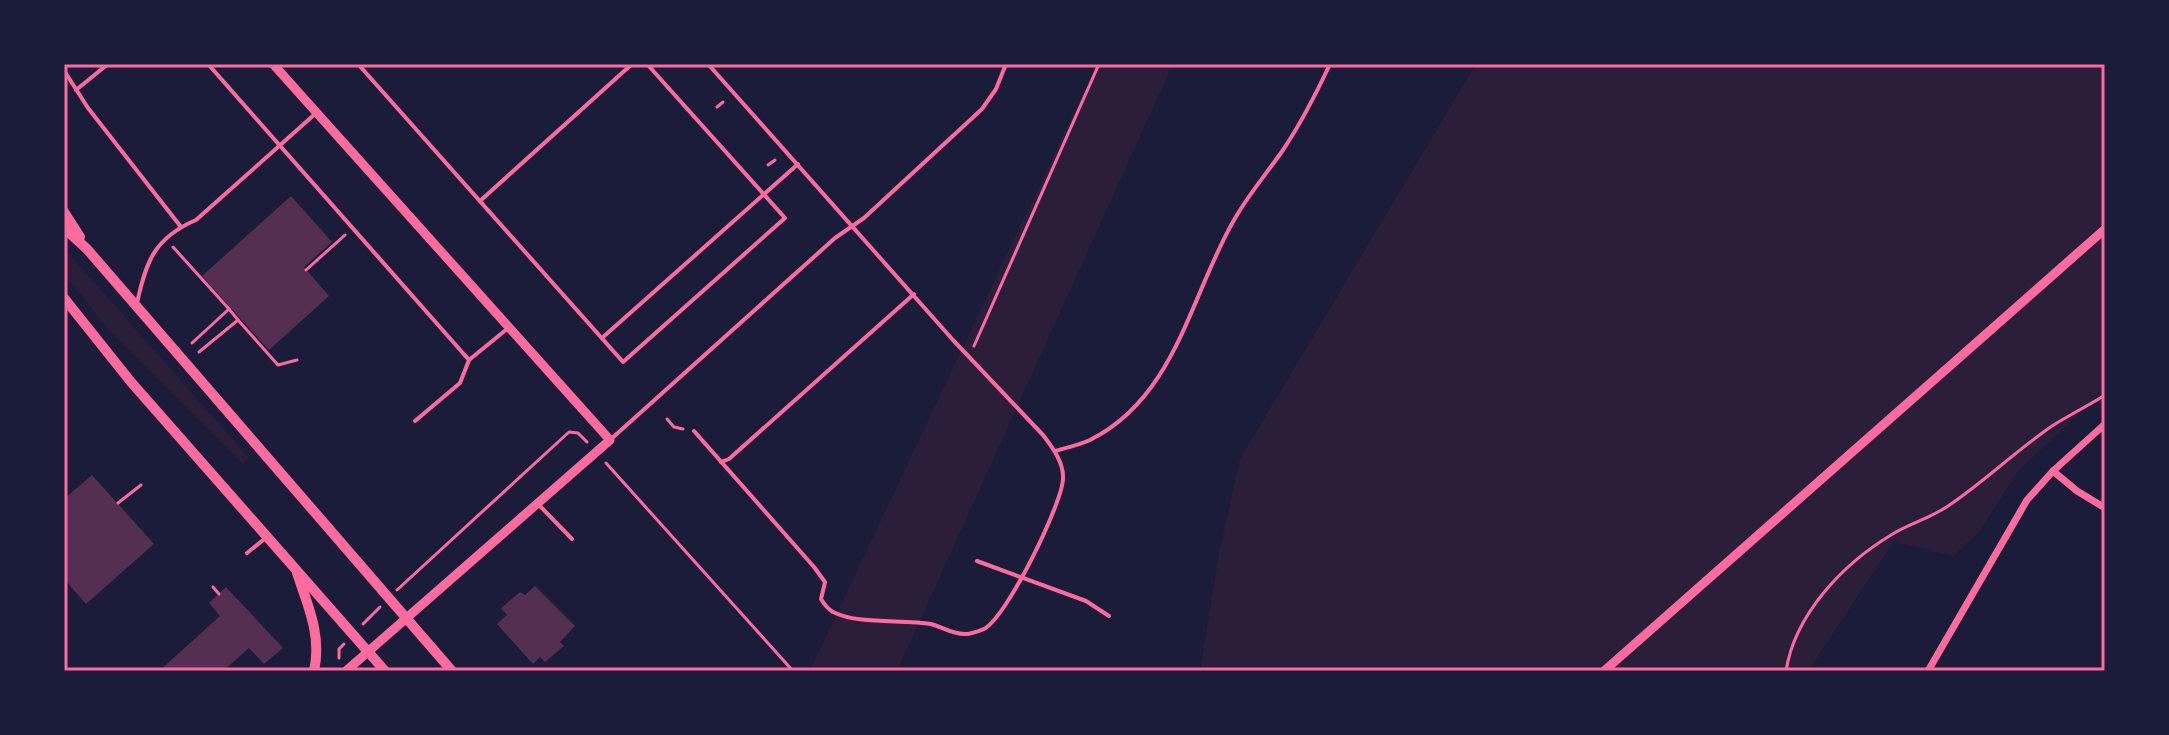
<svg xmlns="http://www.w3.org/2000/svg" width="2169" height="735" font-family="Jost,sans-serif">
  <rect width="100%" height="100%" fill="#1b1b3a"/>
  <g fill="#2a1e3b">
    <polygon points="1097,64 1173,64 897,671 813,671 811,668"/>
    <polygon points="1476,64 2105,64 2105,389 2017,472 1980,531 1954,556 1894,541 1808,671 1200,671 1219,554 1240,459"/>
    <polygon points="64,248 249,458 243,464 110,331 64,274"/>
  </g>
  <g fill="#542f53">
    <polygon points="291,196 332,242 304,267 329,296 269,350 202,276"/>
    <polygon points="92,475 154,544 86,604 64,579 64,499"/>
    <polygon points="535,586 575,626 560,642 564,646 545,662 540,657 533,664 497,624 507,615 501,608 520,592 525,595"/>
    <polygon points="226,587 283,648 264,664 249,648 223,671 159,671 220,616 209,603"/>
  </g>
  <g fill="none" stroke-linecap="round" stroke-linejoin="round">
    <g stroke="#ff6b9d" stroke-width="3">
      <polyline points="717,107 723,102"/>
      <polyline points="768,165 775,160"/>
      <polyline points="173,247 229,309"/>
      <polyline points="306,270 345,235"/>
      <polyline points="238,320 278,365 297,360"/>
      <polyline points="192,343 229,309 238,320 199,352"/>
      <polyline points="974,346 1099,64"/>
      <polyline points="667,419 674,427 683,429"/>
      <polyline points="606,463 793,671"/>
      <polyline points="118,503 141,485"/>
      <polyline points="213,587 219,594"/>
      <polyline points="397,590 569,432 578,433 587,442"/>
      <polyline points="363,624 380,607"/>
      <polyline points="339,658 339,649 344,644"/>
      <path d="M1786,671C1795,614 1843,564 1891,535C1910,523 1932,518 1951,504C1986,480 2017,450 2052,426C2069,415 2088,406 2105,395"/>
    </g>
    <g stroke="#ff6b9d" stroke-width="4">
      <polyline points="208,64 469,360 507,329"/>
      <polyline points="358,64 623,362 785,218 647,64"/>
      <polyline points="65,72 88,108 181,227"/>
      <polyline points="76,90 108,64"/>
      <polyline points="480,201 632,64"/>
      <path d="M137,303C146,262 154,238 196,220L315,114"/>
      <polyline points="602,338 798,164"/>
      <polyline points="415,421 460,383 469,360"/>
      <path d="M694,431L814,567L825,582L821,599C824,604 828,609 833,612C859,625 902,619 931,624C942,627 954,635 966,634C972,634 979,631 984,629C1007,617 1062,504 1063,479C1064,462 1052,447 1043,435L953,340L708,64"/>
      <polyline points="610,440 835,238 864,218 982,109 996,89 1006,64"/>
      <path d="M1055,451C1066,448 1079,445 1090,440C1176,397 1190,296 1234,220C1248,195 1267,173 1283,150C1301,123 1316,94 1330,64"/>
      <polyline points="721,462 729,459 914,294"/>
      <polyline points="538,504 572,539"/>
      <polyline points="247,553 267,537"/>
      <polyline points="977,561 1086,601 1109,616"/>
    </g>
    <g stroke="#ff6b9d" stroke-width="7">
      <polyline points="2053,471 2077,491 2105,508"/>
      <polyline points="1928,671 2027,500 2053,471 2105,424"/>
    </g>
    <g stroke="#ff6b9d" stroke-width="9">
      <polyline points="273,64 610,440 346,671"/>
      <polyline points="1604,671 2105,229"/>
    </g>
    <g stroke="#ff6b9d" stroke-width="10">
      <polyline points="64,212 80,237"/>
      <polyline points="64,228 87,249 452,671"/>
      <polyline points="64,298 131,382 385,671"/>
      <path d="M297,573C308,606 322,636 314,671"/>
    </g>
  </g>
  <rect width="2169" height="735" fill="none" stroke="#1b1b3a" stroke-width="132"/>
  <rect x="66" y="66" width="2037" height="603" fill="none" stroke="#ff6b9d" stroke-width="3"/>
</svg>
